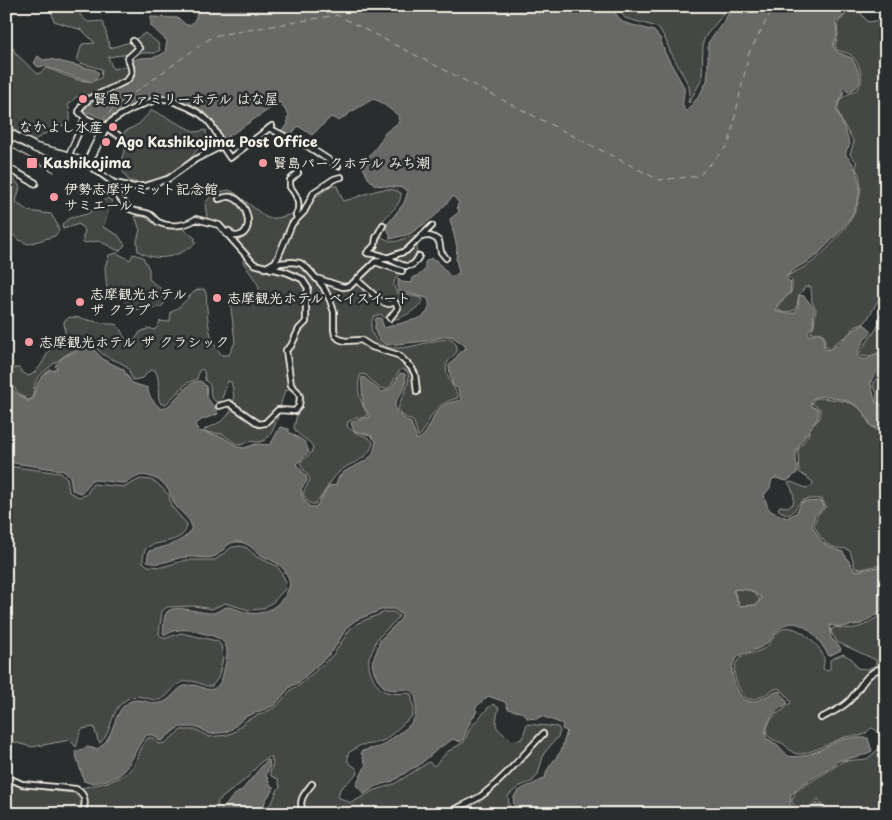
<svg xmlns="http://www.w3.org/2000/svg" width="892" height="820" font-family="'Playpen Sans','Klee One',sans-serif">
  <rect width="100%" height="100%" fill="#2a2d2e"/>
  <filter id="ink" filterUnits="userSpaceOnUse"><feTurbulence type="fractalNoise" baseFrequency=".02" numOctaves="2"/><feDisplacementMap in="SourceGraphic" scale="10" xChannelSelector="R" yChannelSelector="G"/><feConvolveMatrix kernelMatrix="1 2 1 2 8 2 1 2 1" color-interpolation-filters="sRGB"/></filter>
  <g filter="url(#ink)">
    <g fill="#444645" stroke="#9c9c96">
      <path d="M50,6H81L80,15L88,22L103,21L110,48L133,41L145,33L158,43L160,50L155,53H137L108,57L113,69L128,66L129,75L112,86L83,96L76,97L68,105C70,113 72,118 67,125L58,126L33,141L6,125V35L16,54L38,74L47,68C64,74 83,87 101,78L102,69L80,63L77,60L82,44L95,43L82,30L54,21Z"/>
      <polygon points="616,6 725,6 722,16 707,34 703,42 702,79 689,103 688,102 690,94 689,86 670,51 664,36 657,27 625,18"/>
      <path d="M858,6L862,15L868,22L881,20L886,15V299L884,295L880,297L867,320L863,324L854,327L848,335L828,348L825,346V338L822,333H810L814,325L816,309L812,302L811,287H805L799,295L797,305L795,310L784,313L778,310C778,296 795,300 792,281L787,276C796,271 806,267 814,261C835,243 866,209 860,179C860,175 857,172 856,168C858,159 854,161 850,154L854,142C849,133 837,117 838,107C840,92 853,96 859,87C865,78 859,62 851,55C848,52 841,52 837,50L835,46L838,35L837,24L852,7Z"/>
      <polygon points="152,110 195,132 206,130 207,138 189,160 172,173 154,180 140,183 129,181 119,165 125,149 124,132 139,124"/>
      <polygon points="6,174 16,181 20,187 16,202 28,211 51,214 57,224 59,230 55,236 28,244 19,240 6,229"/>
      <path d="M331,186H337L343,201C361,198 384,182 401,193C401,212 380,212 379,235C399,249 399,236 416,236C421,245 414,259 408,266C401,275 388,278 397,293L422,298L423,301C411,314 405,317 388,321L381,314L374,316C371,321 370,329 373,335C386,363 430,337 452,339L457,346V351C455,356 449,358 447,364C443,377 456,387 458,398C438,403 435,410 425,427C423,432 422,434 418,437L414,422C410,419 403,417 400,413C393,404 414,387 407,371L402,369C394,373 395,384 387,389L379,388L366,375L361,374C355,388 361,404 368,415L362,418L357,417L348,422L347,426C355,436 366,433 373,442C369,462 352,460 339,472C329,482 324,495 315,504H311C298,493 305,491 310,480C308,473 301,469 300,462L311,453L313,447C309,439 298,437 294,428C296,416 303,400 292,389L285,391C279,404 278,433 263,441C255,444 252,438 241,445L236,444L223,434L204,432L205,429C229,420 239,409 231,382L228,381L221,401L216,402L211,397L210,385L205,380L204,371L201,369L199,371L197,379L187,383L166,404H161C155,394 162,381 155,370H150L143,378L133,380C130,376 130,370 126,366C116,359 104,359 96,347L87,344C74,348 43,369 36,381C33,387 34,394 31,400H27L16,390L9,382L12,370L15,368H19L23,373L29,376C42,370 46,353 55,341C58,338 61,338 65,335L64,321L70,317C85,317 100,325 115,324C123,328 120,336 131,344L135,340L140,332L150,328L154,330L158,327L160,321L167,322L170,321L171,312C174,310 178,308 181,305C189,299 193,288 204,289C208,295 206,302 207,309C208,325 210,342 222,355H229L235,342L230,299L238,298L247,302L258,299L259,286L243,262L245,251L231,236L207,218L205,203L214,193L229,190L235,193L267,218H278L306,210L316,197Z"/>
      <polygon points="107,198 112,201 103,227 118,235 125,245 119,251 99,241 83,243 83,237 85,231 79,224 63,229 62,224 70,218 87,214"/>
      <path d="M135,216L144,217L156,224L169,227H181L195,238V244C177,257 158,263 138,251L137,241L140,230Z"/>
      <polygon points="117,253 130,260 133,254 143,257 149,269 149,279 161,289 164,304 161,307 133,310 121,298 107,291 105,267 109,255"/>
      <path d="M886,310V351C877,352 868,359 860,356L859,353L877,328L881,314Z"/>
      <polygon points="886,365 886,404 879,404 876,401 877,393 873,386 878,374"/>
      <path d="M815,398C825,398 849,400 858,407C871,419 863,426 886,434L885,564L861,569L855,568L850,551C845,548 842,549 837,548C826,546 817,535 814,524L818,514L826,507L822,499C816,499 805,498 801,502C796,506 795,511 789,515L780,511L778,509L780,506L789,507L793,504C795,495 793,490 788,483L791,482L806,488L812,486L813,482L799,472L798,450L808,435L810,428L820,418V409L812,403Z"/>
      <path d="M6,466L61,473L67,478L69,492L79,497L86,495L93,484L125,487L140,479L151,480L157,483L169,495L171,506L187,524C186,546 152,539 145,550C143,554 143,559 143,562L148,566L162,567L186,560H215L232,547L241,546L247,548L257,557L277,566L281,572L286,582L285,589L273,602L262,609L249,610L225,603L212,609L194,606L167,607L162,611L159,634L164,639L181,633L217,641L221,645L223,658L218,678L212,686C202,688 198,678 183,682C174,684 170,695 162,699C150,704 138,688 122,703C110,713 112,733 100,743L98,741L94,727L82,729C78,735 79,741 76,747L70,740L32,747L6,740Z"/>
      <polygon points="735,589 750,590 760,599 756,605 740,606 734,591"/>
      <path d="M385,612H394L399,616L398,618L376,640C375,649 371,651 369,658C367,668 376,690 387,692C395,695 403,692 411,694L414,710L412,716L385,740L373,744L361,745L348,753V762L356,768L358,773L340,789L338,797L351,803L373,791L394,784L429,762L434,766L447,752L464,742L470,728L489,707L493,704L499,708C493,730 496,727 512,741L522,739L527,724L558,727L560,731L558,737L544,753L538,774L533,781L518,787L508,796L509,805L516,814H258C263,810 268,807 272,802C275,798 275,792 280,787L278,779L271,776L270,772L273,764L271,756L262,761L246,779L218,801L217,814H144L124,808L90,810L88,814H6V781L12,784L45,790L74,793L82,800L88,808L82,788C100,783 123,782 134,765C139,756 141,746 148,738H153L158,744L165,743L181,730H197L209,737L227,735L234,732L247,720L276,707L292,689L301,684L334,654L350,629L358,623Z"/>
      <path d="M886,612V814H879L877,808L875,806L868,808L862,814H827L818,799L808,808L799,809L792,803V800L796,791L830,770L843,761L867,759L881,747C882,739 880,731 872,728C868,729 868,733 863,735C858,737 851,735 845,737C833,741 808,755 798,754C789,753 787,744 779,742C769,738 763,736 769,723C773,713 786,711 791,702L784,692L778,688C767,692 759,701 747,699C737,689 726,664 744,656C751,653 760,652 766,647C772,641 776,631 785,628C797,624 821,646 823,656C825,660 824,664 823,668L826,671L830,669V660L843,654L852,659L857,668L867,669L876,665V660L837,642L831,632L832,629L835,627C859,632 866,624 886,612Z"/>
    </g>
    <g fill="#676866" stroke="#9f9f9a" fill-rule="evenodd">
      <path d="M196,6H610L622,22L654,31L660,38L665,53L684,87C685,95 681,101 684,110L686,111L699,96L707,81L708,71V43L726,18L732,6H849L845,15L835,23C839,32 836,38 833,46L837,52L852,58C858,70 868,85 848,92L843,88L841,89L844,92L836,108C838,114 850,142 850,144C849,148 845,150 846,155C847,157 850,159 851,161C854,164 857,173 858,178C866,210 836,236 816,256C808,263 790,269 786,278L791,283L790,292C785,300 776,300 776,311C783,314 788,313 795,313L798,307L799,295L804,296L814,308L813,326L808,331V334L810,336L817,332L822,334C826,339 821,345 826,350C837,348 845,337 853,330C856,328 861,327 864,324L872,331C866,337 858,348 857,356C865,364 871,355 880,354L884,358C883,371 872,373 871,383C871,386 875,399 876,403L879,405L886,406L881,416L886,425V432L871,426C863,407 855,402 835,398C827,396 820,395 812,399L811,406L818,409V418C813,425 797,445 796,453C795,459 798,467 797,473L787,481L776,478L772,479L770,488L764,495C770,516 769,509 787,518L796,513L802,502L822,501L824,507L815,515L812,525C819,542 826,547 843,552L855,571L886,566V609L861,624L841,627L830,625L831,638L840,647L841,650L829,656C821,643 803,614 783,626C775,631 772,640 764,645C759,649 750,652 743,654C723,663 735,688 744,700C758,705 766,694 779,691L783,695L788,704C774,710 764,723 766,738L778,745L788,756C807,760 826,745 844,739C852,737 859,738 868,738L872,751L864,755L838,761L829,769L801,785L791,795L790,804L797,810L807,811L817,803L821,806L825,814H518C503,788 528,789 545,778L547,770L561,751L567,731L562,729L563,724L541,716L537,719L527,718L524,713L508,709L505,702L488,696L475,708L477,711L468,726L463,740L460,742L453,739L439,748L418,766L411,769L393,781L377,786L364,794L356,785L366,765L361,752L362,751C368,749 376,748 381,746C386,744 390,740 394,737C407,728 418,721 416,704C416,700 416,696 413,693C404,683 389,698 379,681C365,658 377,660 379,641L401,619L402,615L394,609H384L356,620L347,627L332,652L299,682L290,687L275,705L245,717L232,729L226,732L209,734L198,727H180L176,729L163,740L159,741L154,735H147C129,753 135,775 103,781C96,783 90,784 84,781L75,752L87,747L97,749C117,738 111,710 131,701C142,697 153,707 164,702C175,697 177,684 192,685C203,685 210,696 219,684C223,679 223,672 225,666C231,642 223,638 202,633C194,631 187,629 179,630C174,630 170,633 165,635L163,633C164,627 163,614 168,611C178,604 201,614 213,613C218,612 222,608 227,607C234,607 242,612 249,613C265,616 282,604 288,590C291,584 289,580 287,575C281,561 269,561 258,553C251,547 246,541 235,542C226,543 222,554 213,557C205,559 195,556 187,557C174,557 159,568 147,561L149,551C160,548 195,540 191,524C188,516 178,511 174,503C169,491 167,483 154,478C135,470 134,483 122,483C111,482 102,480 91,480L84,491L80,493L72,490L70,476L62,470L6,462V366H8L10,375L7,383L14,391L28,401L33,399C35,385 40,377 51,369L53,371L57,368L55,366L63,357L85,347H89L94,350L104,360L123,369L132,383L148,388C148,398 155,402 161,409C163,408 166,408 168,406C175,402 195,370 205,385C208,388 206,393 207,397C210,403 215,406 218,414L201,420L195,425L199,431L223,437L238,447L244,448L256,444L269,445L272,442L280,427L289,429V432L305,442L309,452L296,464L306,476L307,481L301,489L303,498L310,507H316L329,486L336,485C338,468 360,467 370,457C374,453 375,446 376,441L370,435L354,431L351,423L353,421L370,417C369,412 366,411 364,407C363,403 361,381 362,377L365,378L381,392C394,390 394,382 400,373L405,374C411,398 376,402 411,423L417,440C431,434 430,416 441,407C448,402 454,402 461,400L458,389L453,385L450,375L449,366L462,350L466,349L465,346L453,337L446,336L427,341L387,345C376,340 373,330 376,318H381L384,328L420,318C428,314 432,305 427,298L398,291V278L401,282L412,283L413,277C419,276 422,273 425,269V262L431,258L434,261L436,260L451,277L459,273L456,259L457,247L450,219L459,212L457,206L459,203L453,196L434,217L410,234L390,239V235L386,226L404,203L408,191L404,188L375,185L368,178L362,165L378,145L385,133L399,122L398,115L379,101L373,99L351,112L339,121L331,117L312,135L298,126L290,136L279,132L288,125L287,118L289,116L280,102L223,140C214,119 199,108 178,101C174,99 168,96 163,96C150,96 118,113 107,121L90,113H83V109L88,105L87,103L90,100C101,95 127,86 133,77C137,72 134,66 133,61C143,54 153,62 165,52L167,41L151,26V17L178,18L186,25H190C196,20 198,14 196,6ZM735,589L750,590L762,598L756,605L740,606L733,591Z"/>
      <polygon points="38,56 43,60 50,59 96,70 99,73 96,79 92,82 74,77 45,66 38,67 34,63"/>
      <polygon points="267,760 269,760 270,766 266,775 270,784 274,788 265,801 264,808 256,808 249,814 220,814 219,810 226,805 233,796 242,790"/>
    </g>
    <g fill="none" stroke-linecap="round" stroke-linejoin="round">
      <polyline stroke="#b5b3ae" stroke-width="1" stroke-dasharray="6 5" stroke-linecap="butt" points="101,121 116,106 213,36 337,15 659,180 699,176 729,144 749,53 774,6"/>
      <defs>
        <g id="minor">
          <path d="M85,118L79,112L81,107L89,99L126,81C135,74 131,68 128,58L139,48L133,41"/>
          <polyline points="105,127 118,135"/>
          <polyline points="269,128 292,140 298,140 338,166"/>
          <polyline points="222,146 230,158 272,126"/>
          <path d="M68,157L85,118L105,127C117,115 144,102 161,99C167,98 174,102 180,104C204,113 213,122 222,146L196,159L168,179L145,186L134,187L114,183L87,164"/>
          <path d="M111,190C119,194 121,201 127,207C133,213 142,211 149,214C153,216 155,220 158,222C170,228 185,226 196,219L219,225L254,264L286,272L302,279L308,288L306,300V322L299,329L291,346L286,350L291,385L298,392L300,397L299,406L295,411L278,410L265,423L259,424L229,403L219,406"/>
          <path d="M219,199C223,198 227,196 231,197C249,201 257,238 233,236L229,231L226,234"/>
          <path d="M297,218L296,215C301,205 297,195 290,187V180L298,173"/>
          <path d="M383,225L376,238L375,245L367,253C372,254 378,254 383,256C397,261 410,276 419,256"/>
          <path d="M422,237C429,235 433,236 439,241L441,252L446,258"/>
          <polyline points="375,262 402,271"/>
          <polyline points="265,268 275,262 278,257 292,224 304,212 314,192 334,179 341,177"/>
          <polyline points="271,269 280,263 291,262 300,263 308,269 323,286 330,300 334,312 334,329 335,335 339,339 345,341 361,340 372,347 398,355 411,367 415,374 417,392"/>
          <polyline points="316,278 343,287 350,286 375,262 406,251 432,226"/>
          <polyline points="357,280 382,302 389,304 395,302 398,308 390,318"/>
          <path d="M821,718C831,713 841,709 849,701C862,687 865,671 886,667"/>
          <path d="M6,777L22,784L76,789C86,795 87,804 81,814"/>
          <path d="M304,814C297,801 304,794 312,784"/>
          <path d="M445,814C457,808 470,803 481,796C504,779 523,755 543,734"/>
        </g>
        <polyline id="tertiary" points="6,167 35,183"/>
        <polyline id="trunk" points="6,132 36,148 64,155 87,164 105,127"/>
      </defs>
      <use href="#minor" stroke="#f4f1e8" stroke-width="8"/>
      <use href="#tertiary" stroke="#f4f1e8" stroke-width="9"/>
      <use href="#trunk" stroke="#f4f1e8" stroke-width="11"/>
      <use href="#minor" stroke="#2a2d2e" stroke-width="4.5"/>
      <use href="#tertiary" stroke="#2a2d2e" stroke-width="5.5"/>
      <use href="#trunk" stroke="#2a2d2e" stroke-width="8"/>
      <polyline stroke="#f4f1e8" stroke-width="1" points="6,144 54,172"/>
    </g>
  </g>
  <g fill="#ff9aa2" stroke="#2a2d2e" stroke-width="2">
    <circle cx="83" cy="99" r="5"/>
    <circle cx="113" cy="127" r="5"/>
    <circle cx="106" cy="142" r="5"/>
    <rect x="26" y="157" width="12" height="12" rx="2.5"/>
    <circle cx="263" cy="163" r="5"/>
    <circle cx="54" cy="197" r="5"/>
    <circle cx="217" cy="298" r="5"/>
    <circle cx="80" cy="302" r="5"/>
    <circle cx="29" cy="342" r="5"/>
  </g>
  <g text-anchor="middle" stroke-width="5" stroke-linejoin="round" paint-order="stroke">
    <g font-size="14" font-weight="bold" fill="#f4f1e8" stroke="#2a2d2e" text-anchor="start">
      <text x="93" y="104">賢島ファミリーホテル はな屋</text>
      <text x="103" y="132" text-anchor="end">なかよし水産</text>
      <text x="116" y="147">Ago Kashikojima Post Office</text>
      <text x="43" y="168">Kashikojima</text>
      <text x="273" y="168">賢島パークホテル みち潮</text>
      <text x="64" y="194">伊勢志摩サミット記念館<tspan x="64" dy="16">サミエール</tspan></text>
      <text x="90" y="299">志摩観光ホテル<tspan x="90" dy="16">ザ クラブ</tspan></text>
      <text x="227" y="303">志摩観光ホテル ベイスイート</text>
      <text x="39" y="347">志摩観光ホテル ザ クラシック</text>
    </g>
  </g>
  <rect width="892" height="820" fill="none" stroke="#2a2d2e" stroke-width="25"/>
  <rect x="12" y="12" width="867" height="795" fill="none" stroke="#f4f1e8" stroke-width="2" filter="url(#ink)"/>
</svg>
